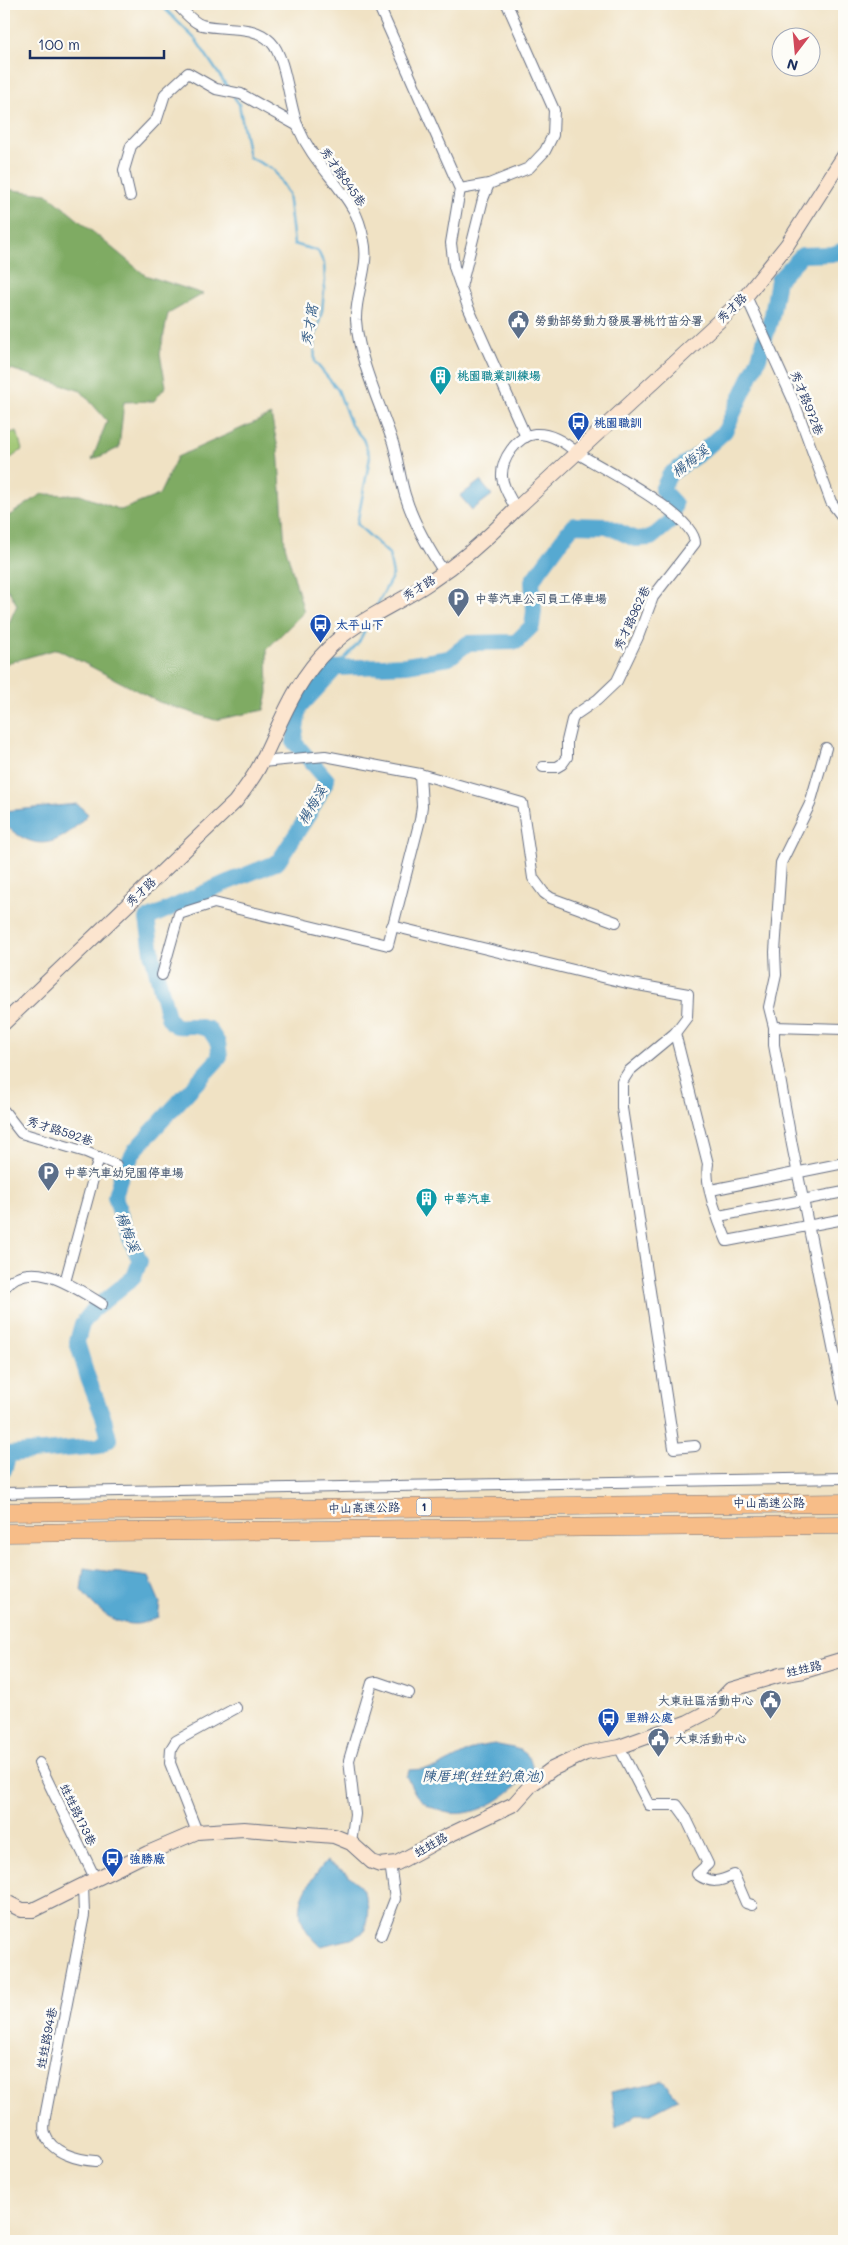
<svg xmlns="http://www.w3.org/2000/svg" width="848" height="2245" font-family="Mali,'LXGW WenKai TC',sans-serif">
  <rect width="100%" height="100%" fill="#fdfcf7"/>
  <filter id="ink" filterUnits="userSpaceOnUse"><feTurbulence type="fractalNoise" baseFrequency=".02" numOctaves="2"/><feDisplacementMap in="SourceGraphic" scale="10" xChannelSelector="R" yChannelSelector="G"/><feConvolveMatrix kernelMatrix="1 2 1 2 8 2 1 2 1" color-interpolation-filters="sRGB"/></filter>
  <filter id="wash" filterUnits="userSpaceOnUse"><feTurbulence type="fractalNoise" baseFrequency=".0096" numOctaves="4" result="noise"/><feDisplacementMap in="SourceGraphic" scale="20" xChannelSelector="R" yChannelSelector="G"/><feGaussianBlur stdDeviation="1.12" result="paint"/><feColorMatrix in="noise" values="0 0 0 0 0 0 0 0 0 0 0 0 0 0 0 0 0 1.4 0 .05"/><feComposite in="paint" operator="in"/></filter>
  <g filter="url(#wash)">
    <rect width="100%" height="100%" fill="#f0e2c4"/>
    <polygon fill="#9fc671" stroke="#5d7a68" points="17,431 22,450 4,463 4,435"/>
    <g fill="#7fab63" stroke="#4d6d60">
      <polygon points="4,189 47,194 145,275 203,294 168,314 160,354 166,386 154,401 124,402 119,448 92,460 107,421 81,391 11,369 4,373"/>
      <polygon points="271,415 278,448 285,545 304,612 267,649 268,693 264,710 215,720 159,702 57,649 4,664 4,634 17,605 9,591 4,588 4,519 42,494 80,495 121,510 159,495 177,457"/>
    </g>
    <g fill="#56a9d1" stroke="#386c98">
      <polygon points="480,481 492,495 472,510 460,496"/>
      <path d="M77,804L88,814C60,845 38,855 4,824V811Z"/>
      <path d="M84,1568L149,1577L160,1603L158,1617C152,1619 143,1624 136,1624C112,1625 94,1607 81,1590Z"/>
      <path d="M494,1744C514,1749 530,1747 533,1770C504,1801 457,1835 417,1796C413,1791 410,1782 406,1776L410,1770L436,1768L477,1747Z"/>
      <path d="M326,1861C358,1878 376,1894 364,1932L351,1939L321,1946C286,1917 301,1891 326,1861Z"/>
      <polygon points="663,2081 678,2099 649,2114 637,2114 616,2128 611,2092"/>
    </g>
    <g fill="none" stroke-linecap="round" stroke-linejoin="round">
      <g stroke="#56a9d1" stroke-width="2.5">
        <polyline points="160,4 196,40 228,88"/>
        <polyline points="234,97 239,104 249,157 274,170 288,193 294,244 318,251 324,264 325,281 322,311 314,342 315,362 338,390 351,425 363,439 370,457 357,524 389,554 393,575 376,607"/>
        <polyline points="336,668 359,642 367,626"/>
      </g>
      <path stroke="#56a9d1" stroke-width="16" d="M4,1470L9,1454L99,1446L109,1439L104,1419L88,1378L77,1342L82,1324L93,1310L134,1277L140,1261L122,1220L115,1196L121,1176L135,1150L220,1057L218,1043L209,1029C204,1028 198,1026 193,1026C180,1025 176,1031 168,1017L153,958L147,919L223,884L278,862L309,814L327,780L294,742L299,708L336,668L406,665L449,658L468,643L516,642L532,626L534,611L532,581L570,529L575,525L607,526L635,539L651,538L670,522L675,504L662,490L670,474L702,452L725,431L759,358L772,315L778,280L802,255L833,254L844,250"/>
    </g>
  </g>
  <g filter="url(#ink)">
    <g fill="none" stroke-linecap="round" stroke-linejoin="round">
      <defs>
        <g id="street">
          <path d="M176,4C183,10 193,23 202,25C224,31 253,23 271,42C286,57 289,105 298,127C312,161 336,179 353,209C358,217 362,231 364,241C370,266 355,294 356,320C359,362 380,403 393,443C398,460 400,478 405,495C413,522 428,548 444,572"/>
          <polyline points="378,4 460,189 451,243 454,267 468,307 526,437"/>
          <polyline points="460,189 489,184 529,168 545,151 553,135 554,110 507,4"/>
          <polyline points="130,196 124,170 131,146 157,119 165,94 188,73 216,89 241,94 298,126"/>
          <polyline points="461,287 483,199 489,184"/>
          <polyline points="746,296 795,404 831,502 844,519"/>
          <path d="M516,509C511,499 503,488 502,477C501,459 517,436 535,434C550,433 566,443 577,453C600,467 695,515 695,543L653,597L638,637L617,681L597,700L575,715L572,720L567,741V757L562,764L557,767H543"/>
          <polyline points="826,748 810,804 781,863 775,952 776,975 769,1007 774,1027 774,1045 792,1145 844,1402"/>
          <polyline points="262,762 325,756 420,774 522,803 533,878 544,893 551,898 616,922"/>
          <polyline points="392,926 627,983 688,994 687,1017 675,1033 629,1071 622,1082 622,1108 674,1448 695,1446"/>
          <polyline points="162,975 179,914 214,903 388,945 420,820 422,806 420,774"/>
          <polyline points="774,1027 844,1029"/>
          <path d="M675,1033L708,1164C704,1184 719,1223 727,1241L844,1219"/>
          <polyline points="4,1111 21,1133 86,1152 116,1165"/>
          <polyline points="711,1190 844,1163"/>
          <polyline points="719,1216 844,1192"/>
          <polyline points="65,1282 99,1157"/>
          <path d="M4,1288C30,1255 74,1287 102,1304"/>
          <polyline points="4,1493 844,1478"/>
          <path d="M619,1747L649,1805H677L685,1816L708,1864L697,1874C711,1884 719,1882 734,1875L746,1903L752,1905"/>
          <polyline points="39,1763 95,1878"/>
          <polyline points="197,1832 170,1763 171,1749 176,1741 236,1708"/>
          <polyline points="351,1843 355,1814 349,1760 372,1683 377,1682 409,1693"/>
          <path d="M83,1885L84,1915L45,2117C45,2122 43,2129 45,2134C51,2153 78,2160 96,2161"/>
          <polyline points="381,1935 395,1899 390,1863"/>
        </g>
        <g id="secondary">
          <path d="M4,1023L235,802C245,789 255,776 262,761C282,720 295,681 329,648C357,619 397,605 430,582C462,561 490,536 516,509L746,296L787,245L844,156"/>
          <polyline points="4,1901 22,1910 33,1910 148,1853 197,1832 244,1829 334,1836 351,1843 372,1862 380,1865 397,1863 445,1837 514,1804 532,1784 552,1769 586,1753 619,1747 688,1722 711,1710 730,1690 780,1675 804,1671 844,1659"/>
        </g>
        <g id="highway">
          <polyline points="4,1512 844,1503"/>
          <polyline points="4,1533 844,1525"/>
        </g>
      </defs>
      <use href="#street" stroke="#666e82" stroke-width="12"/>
      <use href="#secondary" stroke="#666e82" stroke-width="16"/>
      <use href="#highway" stroke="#666e82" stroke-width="19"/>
      <use href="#street" stroke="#fff" stroke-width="10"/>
      <use href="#secondary" stroke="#fce5cf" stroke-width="14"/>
      <use href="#highway" stroke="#f7bd88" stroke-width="18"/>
    </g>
  </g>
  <defs>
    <symbol id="civic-pin" viewBox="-11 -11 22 30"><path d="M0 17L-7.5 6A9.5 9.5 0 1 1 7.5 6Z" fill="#5c6f8a" stroke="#fdfcf7"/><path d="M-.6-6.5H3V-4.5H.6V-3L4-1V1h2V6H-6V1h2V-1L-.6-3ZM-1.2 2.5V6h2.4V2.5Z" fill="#fff"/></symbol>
    <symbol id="building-pin" viewBox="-11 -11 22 30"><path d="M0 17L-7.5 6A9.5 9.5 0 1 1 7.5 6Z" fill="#0f9aa8" stroke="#fdfcf7"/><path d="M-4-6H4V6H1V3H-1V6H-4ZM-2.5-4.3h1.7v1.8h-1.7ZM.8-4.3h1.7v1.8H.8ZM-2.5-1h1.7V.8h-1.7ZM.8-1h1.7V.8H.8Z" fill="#fff"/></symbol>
    <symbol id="bus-pin" viewBox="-11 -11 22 30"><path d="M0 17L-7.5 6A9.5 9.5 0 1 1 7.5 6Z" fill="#1a4fb4" stroke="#fdfcf7"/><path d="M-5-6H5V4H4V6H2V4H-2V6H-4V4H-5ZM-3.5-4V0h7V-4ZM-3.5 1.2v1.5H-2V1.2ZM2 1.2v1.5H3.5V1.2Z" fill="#fff"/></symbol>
    <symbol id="parking-pin" viewBox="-11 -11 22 30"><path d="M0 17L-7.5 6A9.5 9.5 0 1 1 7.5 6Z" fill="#5c6f8a" stroke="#fdfcf7"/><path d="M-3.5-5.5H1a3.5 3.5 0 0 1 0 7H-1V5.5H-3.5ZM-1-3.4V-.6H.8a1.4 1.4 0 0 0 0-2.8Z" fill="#fff"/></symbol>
  </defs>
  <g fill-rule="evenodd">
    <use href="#civic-pin" x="506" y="308" width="25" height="34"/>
    <use href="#building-pin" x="428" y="364" width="25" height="34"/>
    <use href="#bus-pin" x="566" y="410" width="25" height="34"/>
    <use href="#parking-pin" x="446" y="586" width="25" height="34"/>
    <use href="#bus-pin" x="308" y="612" width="25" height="34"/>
    <use href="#parking-pin" x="36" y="1160" width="25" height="34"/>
    <use href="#building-pin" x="414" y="1186" width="25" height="34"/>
    <use href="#civic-pin" x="758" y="1688" width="25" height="34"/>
    <use href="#bus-pin" x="596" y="1706" width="25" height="34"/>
    <use href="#civic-pin" x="646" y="1726" width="25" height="34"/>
    <use href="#bus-pin" x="100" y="1846" width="25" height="34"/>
  </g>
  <g text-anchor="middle" stroke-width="5" stroke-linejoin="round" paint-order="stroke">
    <rect fill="#fdfcf7" stroke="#5f6c8c" stroke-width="1" x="416.5" y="1498.5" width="15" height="17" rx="4"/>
    <g font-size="11" font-weight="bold" fill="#1b2f5e">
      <text x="424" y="1511">1</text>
    </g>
    <g font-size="12" fill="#1b2f5e" stroke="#fdfcf7">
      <text transform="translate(343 177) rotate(55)" y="4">秀才路845巷</text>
      <text transform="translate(732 308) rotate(-44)" y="4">秀才路</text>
      <text transform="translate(807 403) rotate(68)" y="4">秀才路972巷</text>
      <text transform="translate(419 588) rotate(-32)" y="4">秀才路</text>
      <text transform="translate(632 618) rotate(-65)" y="4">秀才路962巷</text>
      <text transform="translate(141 892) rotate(-43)" y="4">秀才路</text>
      <text transform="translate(60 1131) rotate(18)" y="4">秀才路592巷</text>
      <text x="769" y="1507">中山高速公路</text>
      <text transform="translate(364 1508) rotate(-1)" y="4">中山高速公路</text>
      <text transform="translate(804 1669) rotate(-13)" y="4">甡甡路</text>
      <text transform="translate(78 1815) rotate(64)" y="4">甡甡路173巷</text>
      <text transform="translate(431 1845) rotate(-30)" y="4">甡甡路</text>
      <text transform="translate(47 2038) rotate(-79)" y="4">甡甡路94巷</text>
    </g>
    <g font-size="12" font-weight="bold" fill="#4e5e75" stroke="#fdfcf7" text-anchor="start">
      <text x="535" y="325">勞動部勞動力發展署桃竹苗分署</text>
      <text x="475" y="603">中華汽車公司員工停車場</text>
      <text x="64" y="1177">中華汽車幼兒園停車場</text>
      <text x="754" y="1705" text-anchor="end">大東社區活動中心</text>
      <text x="675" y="1743">大東活動中心</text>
    </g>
    <g font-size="12" font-weight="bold" fill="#0d838f" stroke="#fdfcf7" text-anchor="start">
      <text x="457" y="380">桃園職業訓練場</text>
      <text x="443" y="1203">中華汽車</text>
    </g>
    <g font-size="12" font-weight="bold" fill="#164399" stroke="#fdfcf7" text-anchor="start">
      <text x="594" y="427">桃園職訓</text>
      <text x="336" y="629">太平山下</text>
      <text x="625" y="1722">里辦公處</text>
      <text x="129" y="1863">強勝廠</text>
    </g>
    <g font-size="14" font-style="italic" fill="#305a86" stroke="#fdfcf7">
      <text transform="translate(309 325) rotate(-80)" y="5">秀才窩</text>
      <text transform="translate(690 461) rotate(-38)" y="5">楊梅溪</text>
      <text transform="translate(312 805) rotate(-59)" y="5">楊梅溪</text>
      <text transform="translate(128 1232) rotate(69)" y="5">楊梅溪</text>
      <text x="483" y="1781">陳厝埤(甡甡釣魚池)</text>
    </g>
  </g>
  <rect width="848" height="2245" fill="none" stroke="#fdfcf7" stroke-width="20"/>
  <g transform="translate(796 52) rotate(196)"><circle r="24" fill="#fdfcf7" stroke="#a3aaba"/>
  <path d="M0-4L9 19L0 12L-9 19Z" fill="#d1495b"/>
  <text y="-8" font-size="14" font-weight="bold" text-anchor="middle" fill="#1b2f5e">N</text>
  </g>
  <path d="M30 50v8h134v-8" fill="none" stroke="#1b2f5e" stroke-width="2.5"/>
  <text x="38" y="50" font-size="15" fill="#1b2f5e" stroke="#fdfcf7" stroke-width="4" paint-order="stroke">100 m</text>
</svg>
